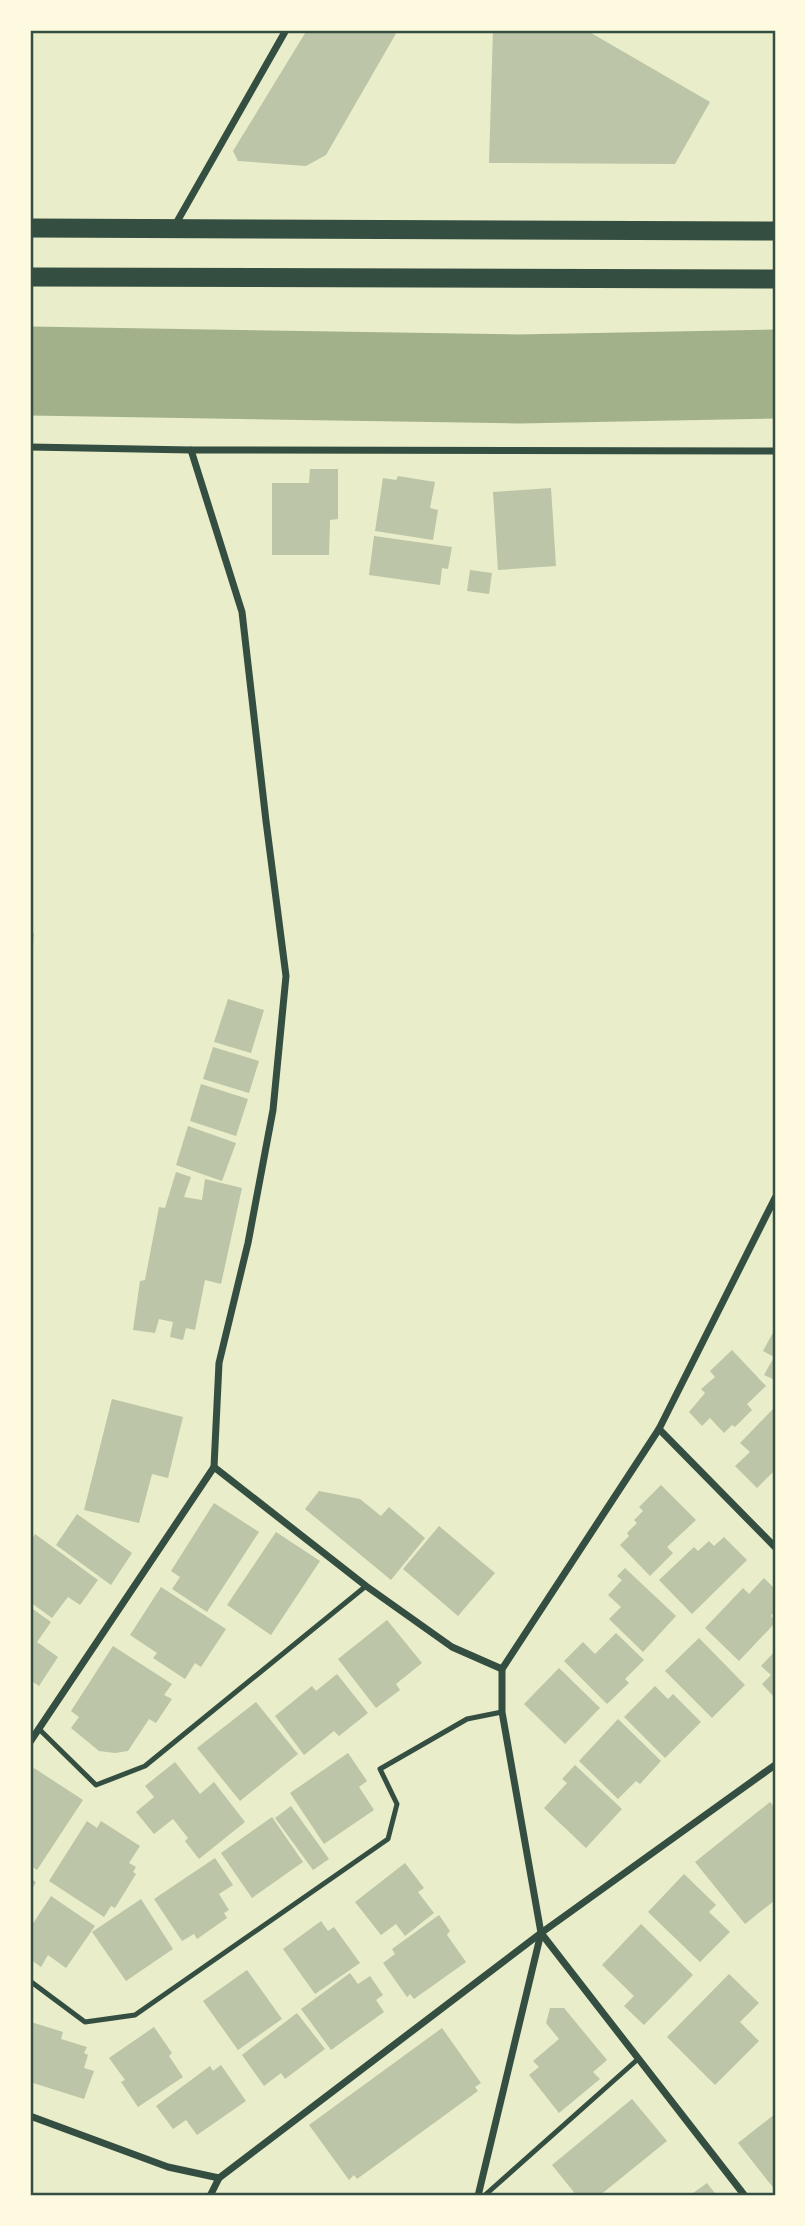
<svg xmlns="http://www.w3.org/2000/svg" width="805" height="2226" font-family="Ubuntu,sans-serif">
  <rect width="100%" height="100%" fill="#e9edc9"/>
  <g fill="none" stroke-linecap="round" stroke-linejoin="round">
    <polyline stroke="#a3b18a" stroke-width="89" points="30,371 518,379 775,374"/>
  </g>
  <g fill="#bcc5a7">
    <polygon points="307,30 398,30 326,155 306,166 238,161 233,151"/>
    <polygon points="493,30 586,30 710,102 675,164 489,163"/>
    <polygon points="310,469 338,469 338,519 330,520 329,555 272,555 272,483 309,483"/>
    <polygon points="398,476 435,482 430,508 438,510 433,540 375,531 383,478 396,480"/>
    <polygon points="551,488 556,566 498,570 493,492"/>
    <polygon points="374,536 452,547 448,569 442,568 440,585 369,575"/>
    <polygon points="470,570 492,573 489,594 467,591"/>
    <polygon points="30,932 34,933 32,959 30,959"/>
    <polygon points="228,999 264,1010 251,1053 214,1042"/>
    <polygon points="213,1047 259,1061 249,1093 203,1079"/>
    <polygon points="201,1084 248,1099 236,1136 190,1121"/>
    <polygon points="188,1126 236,1143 222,1181 176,1165"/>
    <polygon points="176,1172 191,1177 184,1197 202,1200 205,1179 242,1188 221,1284 205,1280 195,1330 186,1328 183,1340 170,1337 173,1322 159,1319 155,1333 133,1330 140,1281 145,1280 159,1207 165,1208"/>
    <polygon points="775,1329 775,1380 764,1375 774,1357 763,1351"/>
    <polygon points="732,1350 766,1386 747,1404 752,1410 735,1427 732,1425 724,1433 710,1418 702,1426 689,1412 705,1393 701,1389 715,1377 710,1371"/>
    <polygon points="112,1399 183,1417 168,1478 152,1474 139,1523 84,1510"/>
    <polygon points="775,1407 775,1470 757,1488 735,1466 750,1452 740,1443"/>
    <polygon points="661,1485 696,1520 667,1547 673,1553 650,1576 620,1545 629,1536 627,1533 637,1523 634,1520 643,1511 639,1507"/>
    <polygon points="319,1491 360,1499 381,1516 389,1507 425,1538 391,1580 305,1509"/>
    <polygon points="214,1503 259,1532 207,1612 172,1589 180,1577 171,1571"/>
    <polygon points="77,1514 132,1553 111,1585 56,1545"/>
    <polygon points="439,1526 495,1573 458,1616 403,1569"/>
    <polygon points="276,1532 320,1561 271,1635 227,1605"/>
    <polygon points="35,1534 98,1580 80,1605 68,1597 52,1618 30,1602 30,1542"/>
    <polygon points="724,1537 747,1560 692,1614 659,1580 694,1547 698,1551 709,1541 714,1546"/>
    <polygon points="625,1568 676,1616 643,1652 609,1619 621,1607 608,1595 622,1580 617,1576"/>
    <polygon points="764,1578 775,1589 775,1611 771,1616 775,1620 775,1623 739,1661 705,1628 743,1588 749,1594"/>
    <polygon points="161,1587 226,1629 201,1667 195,1663 185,1679 153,1658 157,1653 130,1635"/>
    <polygon points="30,1607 51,1622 37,1642 58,1657 39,1686 30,1680"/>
    <polygon points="387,1620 422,1663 396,1684 400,1690 376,1708 338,1659"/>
    <polygon points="616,1633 644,1660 625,1679 629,1683 607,1704 564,1661 583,1642 595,1654"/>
    <polygon points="699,1638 745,1685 712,1718 665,1671"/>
    <polygon points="113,1646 172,1684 164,1695 172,1699 156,1723 149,1719 128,1751 115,1753 99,1751 71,1728 79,1717 71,1711"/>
    <polygon points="775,1651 775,1698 762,1684 771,1675 761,1666"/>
    <polygon points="559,1668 600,1708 565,1744 524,1704"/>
    <polygon points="337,1674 368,1713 339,1736 334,1731 304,1755 275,1716 312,1686 316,1691"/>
    <polygon points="655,1686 668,1699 673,1694 701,1722 665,1758 624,1717"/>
    <polygon points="256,1702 298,1754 240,1801 197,1748"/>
    <polygon points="618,1719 661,1761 640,1784 636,1781 618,1799 579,1761"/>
    <polygon points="348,1753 367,1781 359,1787 374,1810 324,1844 290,1793"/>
    <polygon points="175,1762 200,1794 214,1782 245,1822 199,1859 185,1841 188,1838 173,1819 154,1834 136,1812 154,1797 145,1786"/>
    <polygon points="575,1765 622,1809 586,1848 544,1808 567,1783 562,1779"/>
    <polygon points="34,1768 83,1800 37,1870 30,1865 30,1775"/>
    <polygon points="770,1802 775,1808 775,1900 745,1924 695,1862"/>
    <polygon points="291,1806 329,1859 313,1870 275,1818"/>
    <polygon points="272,1817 303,1862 252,1898 221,1853"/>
    <polygon points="87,1821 97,1828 101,1821 140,1846 129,1863 136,1867 133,1872 136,1874 115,1908 111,1906 104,1917 49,1881"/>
    <polygon points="215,1858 233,1885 219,1894 229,1910 224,1913 227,1918 197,1939 194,1934 182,1941 154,1899"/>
    <polygon points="405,1863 424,1888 418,1892 434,1913 405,1936 396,1924 381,1935 355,1902"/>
    <polygon points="684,1874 716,1905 709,1912 730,1932 700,1962 648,1912"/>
    <polygon points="30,1878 36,1882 30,1893"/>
    <polygon points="51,1896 95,1926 66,1968 48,1955 41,1967 30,1959 30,1928"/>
    <polygon points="141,1899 173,1949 126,1981 92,1932"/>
    <polygon points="439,1915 450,1931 447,1935 466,1962 414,1999 410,1994 407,1997 383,1963 395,1954 392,1949"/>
    <polygon points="321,1921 328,1931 334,1927 360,1963 315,1994 283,1949"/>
    <polygon points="641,1924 693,1975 644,2025 624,2006 634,1996 602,1965"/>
    <polygon points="247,1970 282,2019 238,2050 203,2001"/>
    <polygon points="350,1973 358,1984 370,1976 383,1995 376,2000 384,2012 331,2050 301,2009"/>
    <polygon points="729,1974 759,2003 740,2022 759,2041 715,2085 667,2037"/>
    <polygon points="550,2008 564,2008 607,2060 593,2072 600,2079 559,2113 529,2075 539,2067 533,2061 559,2039 546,2023"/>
    <polygon points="297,2013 325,2049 285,2079 281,2073 264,2086 242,2055"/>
    <polygon points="31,2022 63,2032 61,2039 87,2047 84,2053 88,2055 84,2068 94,2071 84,2099 30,2082"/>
    <polygon points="154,2027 172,2053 169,2056 183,2077 138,2107 121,2082 125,2080 109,2058"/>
    <polygon points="442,2028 481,2083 475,2087 478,2091 357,2179 354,2175 349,2180 309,2125"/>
    <polygon points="221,2065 246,2101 197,2135 186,2120 173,2129 156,2106 210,2066 213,2071"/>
    <polygon points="632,2099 667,2141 599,2196 577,2196 552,2165"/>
    <polygon points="775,2114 775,2190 738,2143"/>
    <polygon points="707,2183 717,2196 689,2196"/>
  </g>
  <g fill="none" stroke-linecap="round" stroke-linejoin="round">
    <g stroke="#344e41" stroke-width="5">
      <polyline points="39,1729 96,1785 145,1766 366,1586"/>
      <polyline points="30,1981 85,2022 135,2015 388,1839 397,1804 380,1769 467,1719 502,1712"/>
      <polyline points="484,2196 638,2059"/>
    </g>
    <g stroke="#344e41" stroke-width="7">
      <polyline points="174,227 286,30"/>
      <polyline points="30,447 191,450 775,451"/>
      <polyline points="191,450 242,612 266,821 286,976 273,1110 248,1243 219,1363 214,1467 366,1586 452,1647 502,1669"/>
      <polyline points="659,1429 775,1547"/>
      <polyline points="30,1742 214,1467"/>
      <polyline points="541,1933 745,2196"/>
      <polyline points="30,2116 168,2167 219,2178 541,1933 775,1765"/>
      <polyline points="210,2196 219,2178"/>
      <polyline points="478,2196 541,1933 502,1712 502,1669 659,1429 775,1198"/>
    </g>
    <g stroke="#344e41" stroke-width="19">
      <polyline points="30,228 775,231"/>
      <polyline points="30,277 775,279"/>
    </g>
  </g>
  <rect width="805" height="2226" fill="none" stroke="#fefae0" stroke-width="63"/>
  <rect x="32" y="32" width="742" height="2162" fill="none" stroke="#344e41" stroke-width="2.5"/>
</svg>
